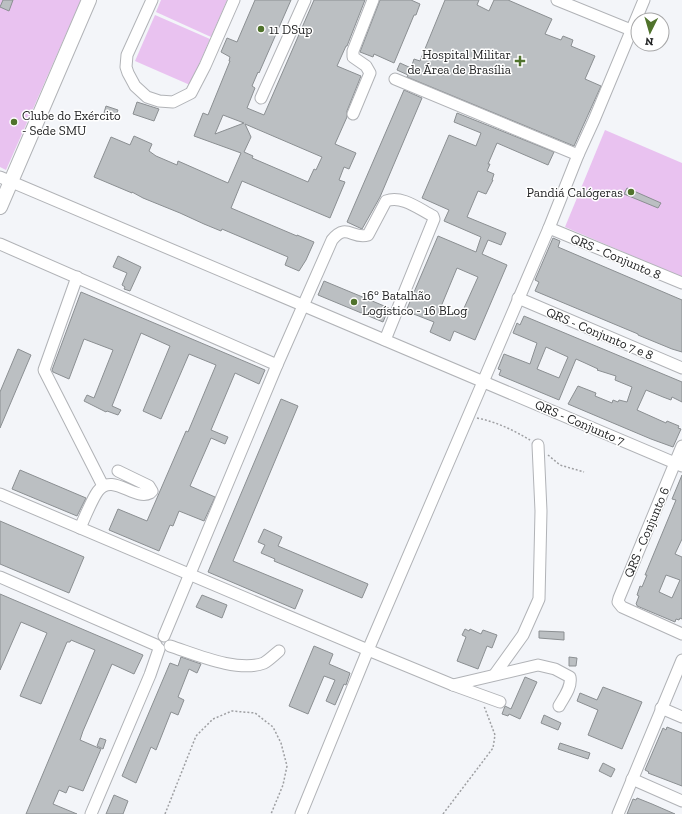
<svg xmlns="http://www.w3.org/2000/svg" width="682" height="814" font-family="'Zilla Slab',serif">
  <rect width="100%" height="100%" fill="#f3f5f9"/>
  <g fill="#e9c2f0">
    <polygon points="0,0 81,0 6,170 0,167"/>
    <polygon points="161,0 227,0 211,37 156,12"/>
    <polygon points="155,15 210,39 190,85 135,61"/>
    <polygon points="605,130 682,163 682,277 565,227"/>
  </g>
  <g fill="#bbbfc2" stroke="#8b8f92" fill-rule="evenodd">
    <polygon points="3,0 13,0 9,11 0,7"/>
    <path d="M255,0H291L259,73L258,72L252,86L255,88L247,108L264,115L314,0H365L347,46H346L337,66L361,76L347,111V117L335,144L356,153L349,169L344,167L339,180L345,182L330,218L242,181L231,208L297,236V235L314,242L306,260L299,271L285,265L288,257L222,229L221,231L204,224L180,213L143,198L132,192V193L94,177L111,137L130,145L134,136L152,144L149,151L156,156L177,165L178,161L228,183L241,153L194,136L203,113L208,115L230,61H229L230,57L221,52L227,38L237,42ZM223,115L244,123L215,134ZM245,124L322,157L316,170L314,169L308,182L252,158L253,156L244,152L251,137Z"/>
    <polygon points="380,0 411,0 420,4 416,15 414,15 394,63 374,54 373,57 360,52"/>
    <polygon points="445,0 479,0 477,5 489,11 494,0 508,0 552,19 545,34 561,40 563,36 573,40 571,46 595,56 585,79 601,86 574,146 407,77 408,75 397,70 400,63 411,68 414,59 420,61"/>
    <polygon points="404,90 422,98 380,197 362,229 347,222"/>
    <polygon points="137,102 159,109 154,121 133,114"/>
    <polygon points="106,106 118,110 114,120 103,116"/>
    <path d="M457,113L554,152L548,165L497,143L488,164H490L487,171L494,174L492,180H493L486,194L478,191L467,217L506,233L501,245L488,240L482,254L507,265L475,340L454,331L450,341L430,332L434,322L406,311L438,236L476,252L481,237L444,221L449,210L422,198L449,135L476,146L481,133L454,122ZM457,268L478,277L460,317L440,309Z"/>
    <polygon points="627,188 661,203 658,208 624,194"/>
    <polygon points="553,238 560,241 558,247 682,300 682,352 672,349 638,335 638,334 535,291 539,282 535,280"/>
    <polygon points="118,256 141,267 130,291 124,289 125,287 122,285 127,273 113,267"/>
    <polygon points="324,281 389,308 383,322 318,295"/>
    <polygon points="81,292 265,370 259,384 235,373 211,430 228,437 225,444 211,438 190,486 215,497 204,521 179,511 173,526 170,525 159,551 109,530 118,509 147,521 186,431 188,432 216,365 189,354 161,419 143,411 170,346 141,333 112,406 121,410 118,415 107,411 106,412 84,401 87,395 94,398 113,350 84,339 69,379 53,372 52,370"/>
    <path d="M524,316L682,382V402L672,397L671,400L663,397L646,390L637,410L666,423L667,421L679,426L678,428L681,429L673,447L651,439L568,404L578,386L596,393L595,396L612,403L613,400L618,402L619,400L627,402L632,387L615,380L616,376L597,370L598,369L585,363L576,359L559,400L499,375L501,370L498,369L504,354L530,364L537,343L513,333L517,323L520,325ZM546,347L568,357L559,378L537,369Z"/>
    <polygon points="18,349 31,355 0,428 0,392"/>
    <polygon points="281,399 298,406 233,561 303,590 295,609 208,572"/>
    <polygon points="20,470 86,498 77,516 12,489"/>
    <path d="M682,475V539L675,554L682,557V619L680,618L679,620L676,619L675,622L637,606V605L636,604L639,596L637,595L640,586L642,587L647,575H645L676,500L672,499ZM666,575L680,580L672,598L659,592Z"/>
    <polygon points="0,521 84,557 69,593 0,564"/>
    <polygon points="264,529 282,537 278,546 368,584 362,598 274,561 275,559 261,553 265,545 258,542"/>
    <polygon points="0,594 143,655 134,674 112,664 83,731 80,740 101,749 83,791 69,786 66,793 59,790 53,804 77,814 26,814 95,650 71,640 70,642 67,642 41,704 20,696 47,633 21,622 0,670"/>
    <polygon points="202,595 227,605 222,618 196,607"/>
    <polygon points="465,629 469,631 470,629 481,634 483,630 497,635 492,648 487,646 478,669 457,661 466,637 462,635"/>
    <polygon points="539,631 564,632 564,640 539,638"/>
    <polygon points="314,646 333,654 329,664 350,673 346,685 344,684 335,705 326,701 335,680 324,676 308,714 289,706"/>
    <polygon points="181,657 201,664 197,673 189,669 178,697 184,700 178,715 171,712 156,750 151,747 136,783 122,776 170,663 178,666"/>
    <polygon points="569,657 577,658 576,666 569,666"/>
    <polygon points="525,677 537,682 520,719 509,714 508,716 502,714 505,706 511,709"/>
    <polygon points="603,687 642,702 622,749 588,735 598,710 577,701 580,693 597,700"/>
    <polygon points="544,715 561,723 558,730 541,723"/>
    <polygon points="667,727 682,733 682,786 648,773 649,772 645,770 663,728 666,730"/>
    <polygon points="100,738 106,740 103,749 97,746"/>
    <polygon points="560,743 590,753 588,759 558,749"/>
    <polygon points="603,763 615,769 611,777 599,771"/>
    <polygon points="114,795 128,801 123,814 106,814"/>
    <polygon points="637,798 652,804 675,814 627,814 633,799 636,800"/>
  </g>
  <g fill="none" stroke-linecap="round" stroke-linejoin="round">
    <defs>
      <g id="minor">
        <polyline points="152,0 127,55 126,67 128,73 135,86 147,97 159,101 173,102 191,93 205,66 234,0"/>
        <polyline points="557,0 631,30"/>
        <polyline points="395,79 578,155"/>
        <polyline points="261,98 305,0"/>
        <polyline points="353,114 370,73 366,66 353,57 353,51 373,0"/>
        <polyline points="0,177 682,466"/>
        <polyline points="549,228 682,283"/>
        <polyline points="0,244 277,365"/>
        <polyline points="77,277 44,370 103,486"/>
        <polyline points="518,298 682,368"/>
        <polyline points="682,446 619,598 618,602 622,607 682,634"/>
        <polyline points="0,494 368,650 453,685 500,702"/>
        <path d="M80,528C84,519 92,499 98,491C112,472 135,501 150,493L152,491L149,486L118,471"/>
        <polyline points="0,577 156,645"/>
        <path d="M164,636L277,365L332,240C347,222 352,240 368,235L386,201C402,195 419,209 433,216L434,219L385,340"/>
        <path d="M170,646C195,654 238,673 264,663C269,660 274,655 279,651"/>
        <polyline points="495,674 523,635 539,599 541,511 538,445"/>
        <path d="M453,685L538,665L555,669L570,677C572,687 564,697 559,706"/>
        <polyline points="661,708 682,717"/>
        <polyline points="632,779 682,801"/>
        <polyline points="91,814 150,675 159,649"/>
        <polyline points="301,814 368,650 549,228 578,155 594,120 644,0"/>
        <polyline points="618,814 682,660"/>
      </g>
      <polyline id="major" points="0,207 89,0"/>
    </defs>
    <use href="#minor" stroke="#b1b3b7" stroke-width="13"/>
    <use href="#major" stroke="#b1b3b7" stroke-width="16"/>
    <g stroke="#9e9fa2" stroke-width="1.5" stroke-dasharray="2 2" stroke-linecap="butt">
      <path d="M477,418C497,422 513,430 530,440"/>
      <polyline points="548,455 560,465 584,472"/>
      <polyline points="165,814 196,736 213,719 232,711 255,713 273,727 281,743 287,766 283,785 271,814"/>
      <polyline points="443,814 493,748 495,735 484,706"/>
    </g>
    <use href="#minor" stroke="#fff" stroke-width="11"/>
    <use href="#major" stroke="#fff" stroke-width="14"/>
  </g>
  <g fill="#50732c" stroke="#fff" stroke-width="1.5">
    <circle cx="261" cy="29" r="4"/>
    <path d="M518 55h4v4h4v4h-4v4h-4v-4h-4v-4h4z"/>
    <circle cx="14" cy="122" r="4"/>
    <circle cx="631" cy="192" r="4"/>
    <circle cx="354" cy="302" r="4"/>
  </g>
  <g text-anchor="middle" stroke-width="3" stroke-linejoin="round" paint-order="stroke">
    <g font-size="13" fill="#232425" stroke="#fff" text-anchor="start">
      <text x="269" y="34">11 DSup</text>
      <text x="511" y="59" text-anchor="end">Hospital Militar<tspan x="511" dy="15">de Área de Brasília</tspan></text>
      <text x="22" y="120">Clube do Exército<tspan x="22" dy="15">- Sede SMU</tspan></text>
      <text x="623" y="197" text-anchor="end">Pandiá Calógeras</text>
      <text x="362" y="300">16º Batalhão<tspan x="362" dy="15">Logístico - 16 BLog</tspan></text>
    </g>
    <g font-size="13" fill="#232425" stroke="#fff">
      <text transform="translate(616 256) rotate(23)" y="5">QRS - Conjunto 8</text>
      <text transform="translate(600 333) rotate(23)" y="5">QRS - Conjunto 7 e 8</text>
      <text transform="translate(580 422) rotate(23)" y="5">QRS - Conjunto 7</text>
      <text transform="translate(646 532) rotate(-67)" y="5">QRS - Conjunto 6</text>
    </g>
  </g>
  <g transform="translate(650 32) rotate(185)"><circle r="19" fill="#ffffff" stroke="#a7a7a8"/>
  <path d="M0-3L7 15L0 10L-7 15Z" fill="#50732c"/>
  <text y="-6" font-size="11" font-weight="bold" text-anchor="middle" fill="#232425">N</text>
  </g>
</svg>
